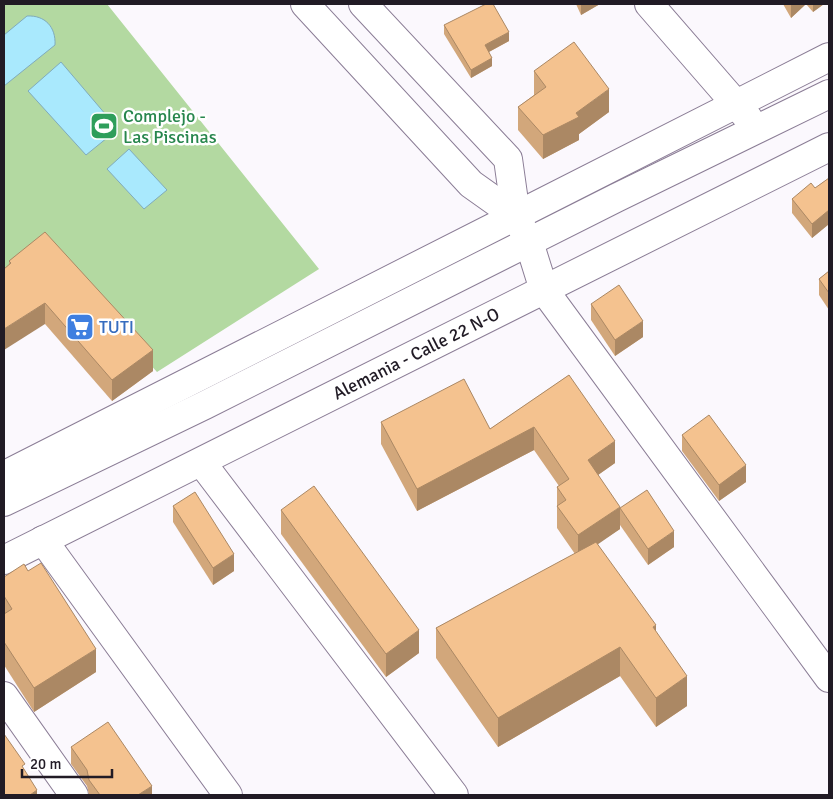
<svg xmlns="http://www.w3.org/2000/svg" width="833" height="799" font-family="Signika,sans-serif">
  <rect width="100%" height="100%" fill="#fbf8fd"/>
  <polygon fill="#b3d9a1" points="4,4 107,4 319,269 157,372 45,249 4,274"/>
  <g fill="#a9e9fd" stroke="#80abbc">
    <path d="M27,16C45,15 56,27 55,45L4,86V35Z"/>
    <polygon points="61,62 118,129 86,155 28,91"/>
    <polygon points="129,149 167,190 144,209 107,169"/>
  </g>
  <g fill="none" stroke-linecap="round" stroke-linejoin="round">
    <defs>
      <g id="minor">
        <polyline points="305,4 471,184 516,216"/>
        <polyline points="363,4 508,159 516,216 529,242 544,290 829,678"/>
        <polyline points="649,4 748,118"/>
        <polyline points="202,463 454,795"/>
        <polyline points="9,473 829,57"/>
        <polyline points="4,502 205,405 616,198 829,94"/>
        <polyline points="43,540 228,795"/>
        <path id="s1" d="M4,560L829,147"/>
        <polyline points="4,696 74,795"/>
      </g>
    </defs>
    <use href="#minor" stroke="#8b7d96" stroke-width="30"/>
    <use href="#minor" stroke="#fff" stroke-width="28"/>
  </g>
  <g fill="#d2a77b">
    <polygon points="576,4 600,4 581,15"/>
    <polygon points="783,4 824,4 813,12 806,4 791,18"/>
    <polygon points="444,25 509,41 489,52 492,66 471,78 444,34"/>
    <polygon points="534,71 609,112 579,134 579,140 543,159 518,130 518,107 534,95"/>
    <polygon points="829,178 829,224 812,238 792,213 792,199 815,188"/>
    <polygon points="9,261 153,371 112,401 45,324 9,264"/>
    <polygon points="829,271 829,310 819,295 819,279"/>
    <polygon points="591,304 643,337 615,356 591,320"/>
    <polygon points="569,375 615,463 598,475 620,529 597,544 656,633 687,706 656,727 620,676 498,747 436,658 436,628 575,554 557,528 557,487 559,486 534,450 417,511 381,444 381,422 490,429"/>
    <polygon points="682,435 746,482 719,501 682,451"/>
    <polygon points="173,506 234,571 213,585 173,522"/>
    <polygon points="620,508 674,547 648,565 620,525"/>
    <polygon points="281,510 419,653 386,677 281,534"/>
    <polygon points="28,571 96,672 34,712 4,665 4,577"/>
    <polygon points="71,747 152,795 89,795 87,786 71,764"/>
  </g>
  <g fill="#ab8864">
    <polygon points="581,4 600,4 581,15"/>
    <polygon points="791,4 806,4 791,18"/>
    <polygon points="813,4 824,4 813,12"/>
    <polygon points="509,32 509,41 485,54 485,45"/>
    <polygon points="492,58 492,66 471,78 471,70"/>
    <polygon points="609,89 609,112 579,134 579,140 543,159 543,135 576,113"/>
    <polygon points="829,210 829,224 812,238 812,224"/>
    <polygon points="45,303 45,324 4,350 4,329"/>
    <polygon points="643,321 643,337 615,356 615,340"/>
    <polygon points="153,350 153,371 112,401 112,380"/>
    <polygon points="534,427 534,450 417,511 417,489"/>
    <polygon points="615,441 615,463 588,482 588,460"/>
    <polygon points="746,465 746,482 719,501 719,485"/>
    <polygon points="620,507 620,529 578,558 578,535"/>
    <polygon points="674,531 674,547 648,565 648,549"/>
    <polygon points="234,554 234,571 213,585 213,568"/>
    <polygon points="656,625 656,655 653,627"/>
    <polygon points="419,630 419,653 386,677 386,654"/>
    <polygon points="620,647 620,676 498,747 498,718"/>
    <polygon points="96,649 96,672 34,712 34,688"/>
    <polygon points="687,676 687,706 656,727 656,698"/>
    <polygon points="152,786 152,795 138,795"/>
    <polygon points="37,790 37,795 30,795"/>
  </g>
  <g fill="#f4c28f" stroke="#ab8864">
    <polygon points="486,4 493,4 509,32 485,45 492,58 471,70 444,25"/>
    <polygon points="574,42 609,89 576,113 579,117 543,135 518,107 546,87 534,71"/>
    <polygon points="829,178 829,210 812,224 792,199 811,183 815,188"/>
    <polygon points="45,232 153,350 112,380 45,303 4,329 4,269 11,263 9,261"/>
    <polygon points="829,271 829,293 819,279"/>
    <polygon points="619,285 643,321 615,340 591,304"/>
    <polygon points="569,375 615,441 588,460 620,507 578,535 557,506 566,500 557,487 569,479 534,427 417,489 381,422 464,379 490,429"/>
    <polygon points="709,415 746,465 719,485 682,435"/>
    <polygon points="314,486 419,630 386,654 281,510"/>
    <polygon points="647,490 674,531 648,549 620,508"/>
    <polygon points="195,492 234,554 213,568 173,506"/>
    <polygon points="596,542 656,625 653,627 687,676 656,698 620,647 498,718 436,628"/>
    <polygon points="41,563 96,649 34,688 4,642 4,614 12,609 4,596 4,577 24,564 28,571"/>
    <polygon points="108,722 152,786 138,795 100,795 89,780 87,770 71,747"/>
    <polygon points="4,734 25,764 22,766 37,790 30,795 4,795"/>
  </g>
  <defs>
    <symbol id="stadium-square" viewBox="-11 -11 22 22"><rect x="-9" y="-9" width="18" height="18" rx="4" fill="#2e9e5b" stroke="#fff"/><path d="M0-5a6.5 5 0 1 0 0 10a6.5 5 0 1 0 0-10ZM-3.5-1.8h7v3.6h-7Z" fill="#fff"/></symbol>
    <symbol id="supermarket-square" viewBox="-11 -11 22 22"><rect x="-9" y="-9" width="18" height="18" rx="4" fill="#3f7fe0" stroke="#fff"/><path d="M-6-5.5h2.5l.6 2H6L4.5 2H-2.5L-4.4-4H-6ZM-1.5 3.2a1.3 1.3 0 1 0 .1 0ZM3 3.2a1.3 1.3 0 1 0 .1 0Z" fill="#fff"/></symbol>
  </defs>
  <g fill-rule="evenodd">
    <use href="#stadium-square" x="88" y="110" width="32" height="32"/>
    <use href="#supermarket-square" x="64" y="311" width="32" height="32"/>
  </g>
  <g text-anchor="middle" stroke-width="5" stroke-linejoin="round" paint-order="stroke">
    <g font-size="18" fill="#27864d" stroke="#fff" text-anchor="start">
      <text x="123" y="122">Complejo -<tspan x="123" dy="21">Las Piscinas</tspan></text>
    </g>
    <g font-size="18" fill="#366cbe" stroke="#fff" text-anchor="start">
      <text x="99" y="333">TUTI</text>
    </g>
    <g font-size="18" fill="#211b25" stroke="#fff">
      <text dy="6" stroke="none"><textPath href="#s1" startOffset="461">Alemania - Calle 22 N-O</textPath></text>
    </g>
  </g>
  <rect width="833" height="799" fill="none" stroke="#211b25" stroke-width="10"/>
  <path d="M22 769v8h90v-8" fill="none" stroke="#211b25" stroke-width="2.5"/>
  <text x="30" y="769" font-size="15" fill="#211b25" stroke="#ffffff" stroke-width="4" paint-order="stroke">20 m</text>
</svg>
